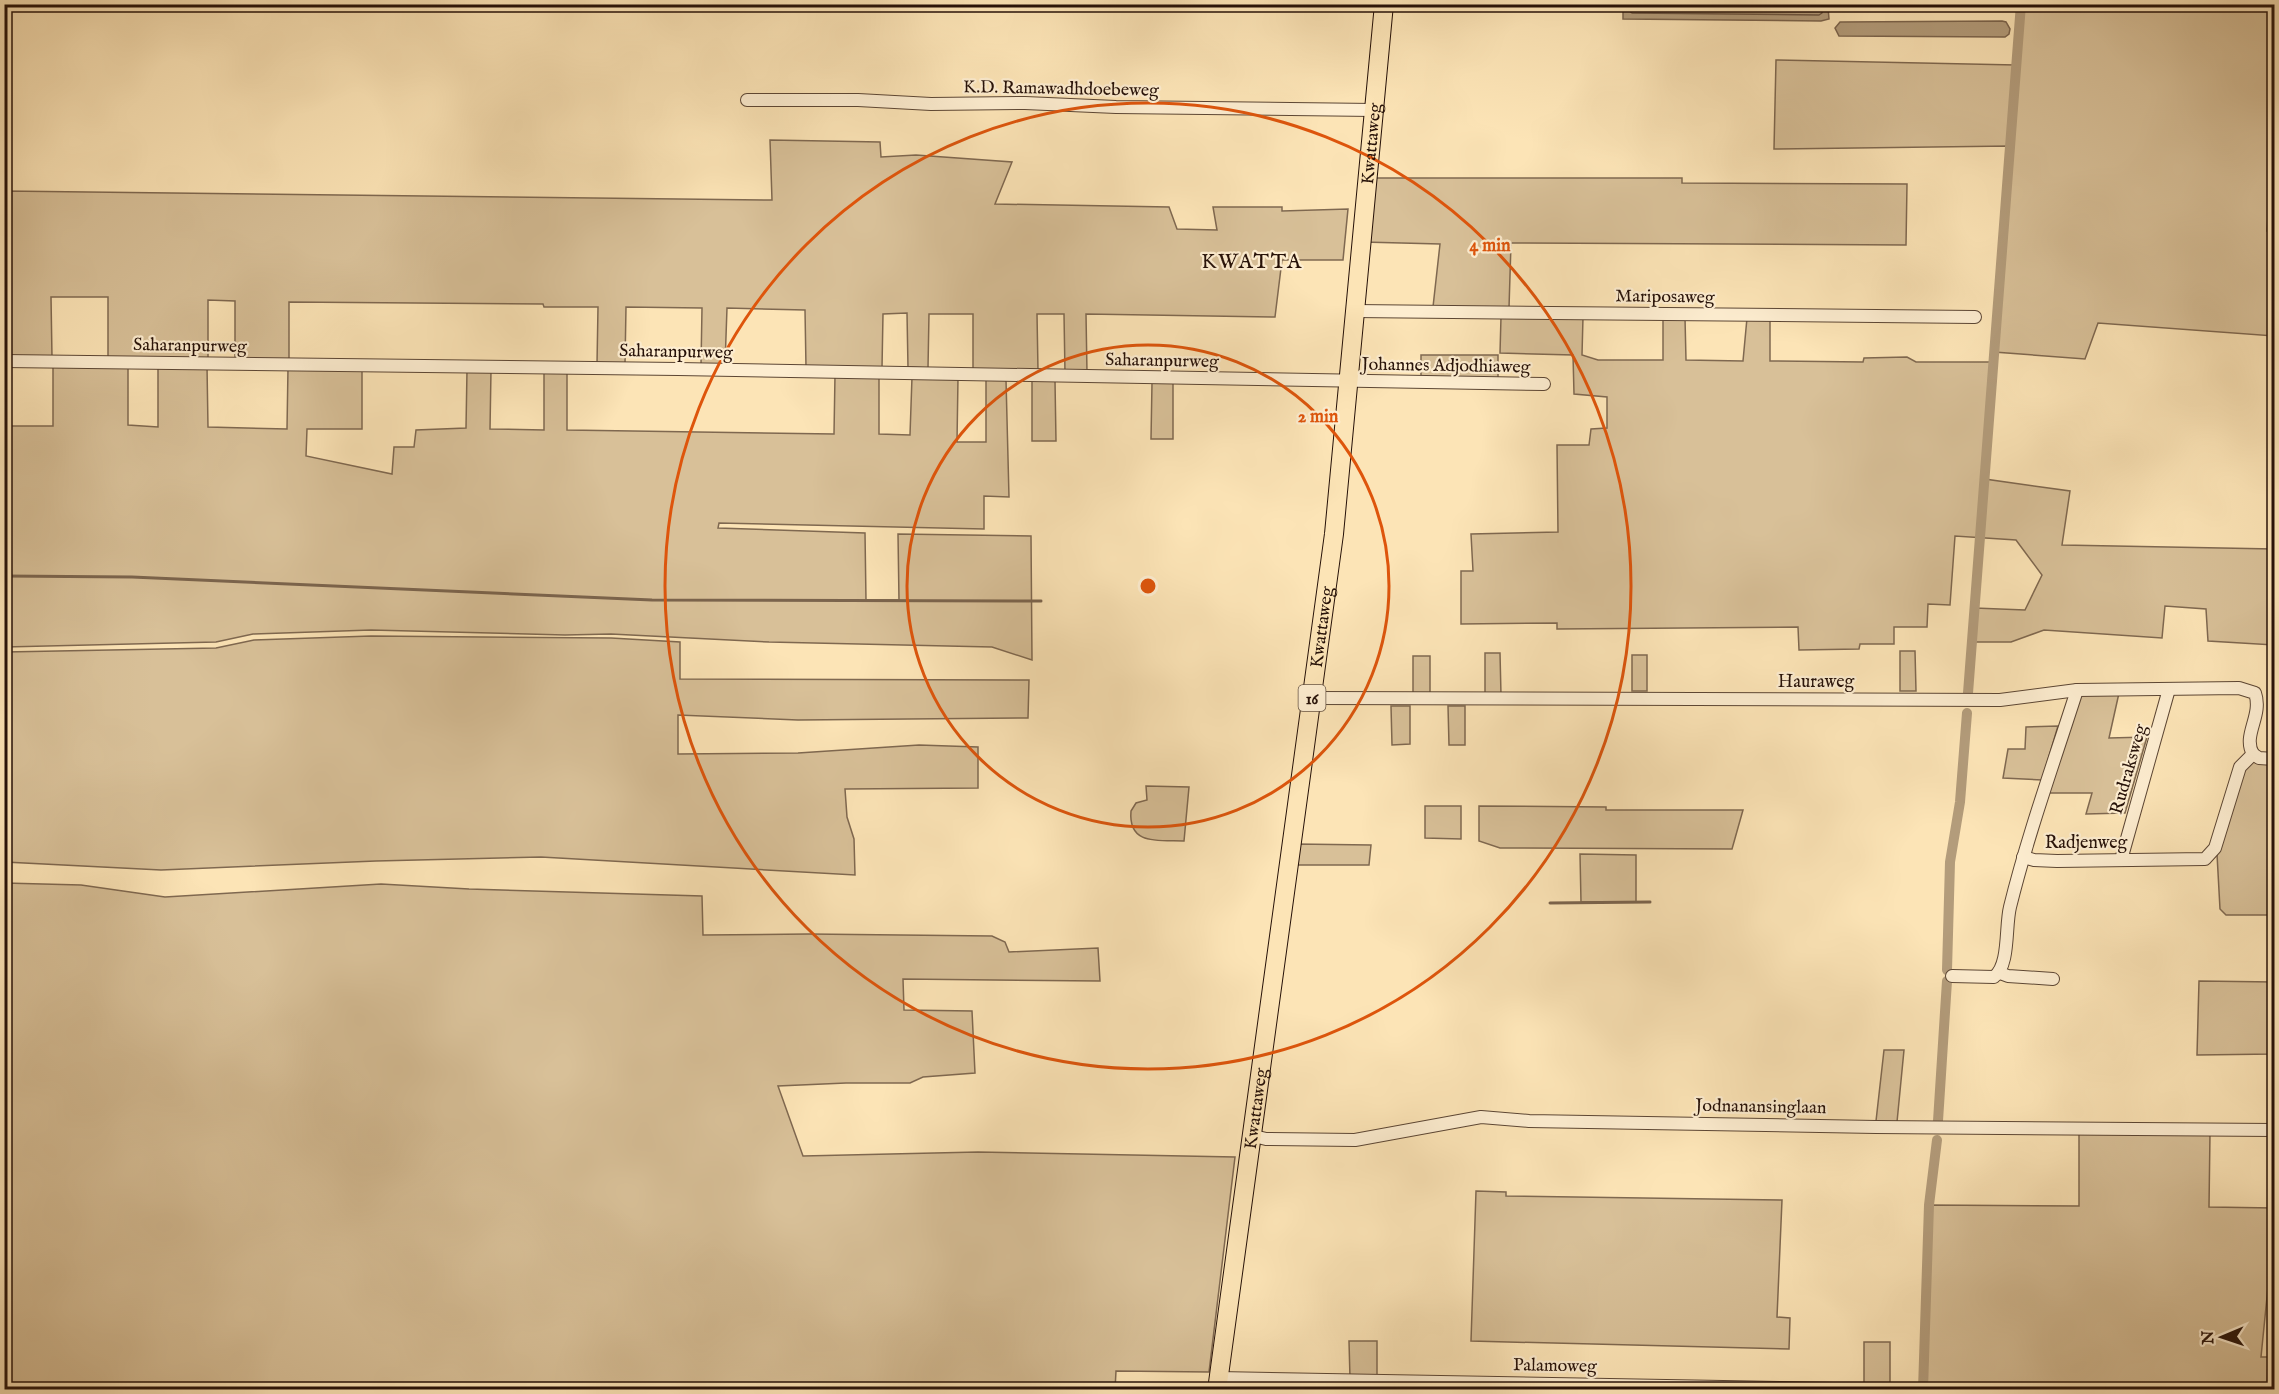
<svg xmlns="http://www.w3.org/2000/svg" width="2279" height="1394" font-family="'IM FELL English',serif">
  <rect width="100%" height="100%" fill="#fce4b6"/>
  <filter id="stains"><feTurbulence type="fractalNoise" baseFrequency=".00333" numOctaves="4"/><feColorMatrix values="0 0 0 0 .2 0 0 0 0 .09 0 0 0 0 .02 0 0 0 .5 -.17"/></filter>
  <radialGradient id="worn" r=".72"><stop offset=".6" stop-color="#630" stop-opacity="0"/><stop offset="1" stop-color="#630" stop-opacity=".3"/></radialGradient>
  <g fill="#d8c098" stroke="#7f6850" stroke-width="1.5">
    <polygon points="1993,5 2274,5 2274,185 2270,185 2267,231 2274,232 2274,336 2098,323 2085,359 1994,352 2010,146 1774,149 1776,60 2016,65 2021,6"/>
    <polygon points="770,140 880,142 881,157 916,155 1012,162 995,204 1169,207 1177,229 1217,230 1213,207 1282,207 1282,211 1348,209 1343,260 1282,260 1275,317 1086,314 1087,373 1065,373 1064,314 1037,314 1038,371 973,371 973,314 929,314 928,368 908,367 907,313 883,314 882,368 806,367 805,310 727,308 725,365 701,365 702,308 626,307 625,364 597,364 598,307 544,307 543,304 289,302 289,360 235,359 235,301 208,300 208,359 108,357 108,297 51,297 52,358 5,358 4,191 772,200"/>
    <polygon points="1370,178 1682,178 1682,183 1907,184 1906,245 1511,243 1509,308 1433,307 1440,244 1363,242"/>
    <polygon points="1501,317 1583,317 1582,355 1598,360 1663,360 1663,318 1685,318 1686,360 1743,361 1747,318 1770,318 1770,361 1863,362 1864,358 1907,357 1916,362 1994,362 1985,479 2070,491 2062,545 2274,549 2274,645 2208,641 2206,609 2165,606 2162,638 2044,630 2011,642 1972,642 1975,608 2025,610 2042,575 2016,540 1955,536 1950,605 1928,604 1927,627 1894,627 1894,644 1860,644 1859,649 1799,650 1798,627 1557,629 1557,623 1461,624 1461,571 1473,571 1471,534 1558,532 1557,445 1589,445 1591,429 1607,428 1607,397 1574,394 1573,355 1500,353"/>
    <polygon points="1421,355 1498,355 1498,380 1421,379"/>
    <polygon points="128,364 128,425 158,427 158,366 207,366 208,427 287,429 288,368 362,369 362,429 307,429 306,456 392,474 394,447 414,447 416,430 466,428 467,370 491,370 490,429 544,430 544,370 567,371 567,430 834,434 835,375 879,375 879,434 910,435 912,377 958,378 957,442 986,442 986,380 1006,380 1009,497 984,496 984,529 719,523 718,528 865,533 866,600 899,600 898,534 1031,536 1032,660 992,647 769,642 611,634 565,635 371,630 253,634 216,642 5,647 4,426 53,426 53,365"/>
    <polygon points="1032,381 1055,381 1056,441 1032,441"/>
    <polygon points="1152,383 1173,383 1173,439 1151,439"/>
    <polygon points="371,636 611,638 680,642 680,679 1029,680 1028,718 798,720 678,715 678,754 798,753 919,745 978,747 978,788 845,789 847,817 854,839 855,875 541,857 376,861 161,870 5,862 5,652 216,648 254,640"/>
    <polygon points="1900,651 1915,651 1916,691 1900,691"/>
    <polygon points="1485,653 1500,653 1501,695 1485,696"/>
    <rect x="1632" y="655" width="15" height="36"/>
    <rect x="1413" y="656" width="17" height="38"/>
    <polygon points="2119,693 2109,738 2147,737 2125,813 2086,814 2092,793 2049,793 2081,694"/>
    <polygon points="1391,706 1410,706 1410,744 1392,745"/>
    <polygon points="1448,706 1465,706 1465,745 1449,745"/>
    <polygon points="2058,726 2042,780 2003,778 2008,749 2025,749 2026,727"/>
    <polygon points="2253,762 2274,763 2274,915 2226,915 2220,909 2217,854 2242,768"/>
    <path d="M1146,786L1189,787L1184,841C1159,840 1128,846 1131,811L1136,803L1147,800Z"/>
    <polygon points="1425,806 1461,806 1461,839 1425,838"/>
    <polygon points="1479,806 1606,807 1606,810 1743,810 1732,849 1500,848 1479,841"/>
    <polygon points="1295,844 1371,845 1369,865 1293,865"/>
    <polygon points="1580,854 1636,855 1636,902 1581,902"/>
    <polygon points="4,883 81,885 165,897 381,884 469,889 702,896 703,935 809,934 992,936 1005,942 1009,952 1098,948 1100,981 903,979 904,1010 972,1011 975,1073 923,1077 910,1083 846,1083 778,1086 803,1156 978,1152 1235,1157 1209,1372 1116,1371 1115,1390 5,1389"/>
    <polygon points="2199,981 2274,982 2274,1054 2197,1055"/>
    <polygon points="1884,1050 1904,1050 1897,1122 1876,1121"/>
    <polygon points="2079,1133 2210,1133 2209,1207 2274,1208 2274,1227 2261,1357 2268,1357 2267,1389 1923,1390 1929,1205 2079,1206"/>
    <polygon points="1476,1191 1506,1192 1506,1196 1782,1200 1777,1317 1790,1318 1789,1349 1471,1341"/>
    <polygon points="1349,1341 1377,1341 1377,1377 1350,1378"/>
    <polygon points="1864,1342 1890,1342 1890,1384 1864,1383"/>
  </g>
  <g fill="#b39c7b" stroke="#7b644d" stroke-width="1.5">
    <polygon points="1623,5 1825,5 1828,7 1829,19 1821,21 1623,19"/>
    <polygon points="2002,21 2006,22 2010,29 2009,34 2005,37 1839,36 1835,28 1840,22"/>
  </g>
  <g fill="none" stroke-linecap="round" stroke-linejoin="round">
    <g stroke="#6c5642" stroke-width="1.5">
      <polyline points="1629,4 1629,11 1632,13 1819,15 1822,13 1822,4"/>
      <polyline points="1637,4 1811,7 1814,4"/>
    </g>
    <g stroke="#7b644d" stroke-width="3">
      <polyline points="4,576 132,577 652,600 1041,601"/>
      <polyline points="1550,903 1650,902"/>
    </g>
    <g stroke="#b39c7b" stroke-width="10">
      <polyline points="1968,693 2021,4"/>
      <polyline points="1947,970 1950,862 1960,802 1967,713"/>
      <polyline points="1938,1121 1947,981"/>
      <polyline points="1923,1390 1929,1205 1937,1140"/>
    </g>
    <defs>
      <g id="minor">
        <polyline points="747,100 858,100 931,104 1025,103 1116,107 1374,110"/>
        <polyline points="1354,311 1975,317"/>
        <polyline points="4,361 678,369 1544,384"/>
        <path d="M1312,698L2000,700L2077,690L2239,688L2255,693C2263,716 2242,735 2253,754"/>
        <polyline points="2253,754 2259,758 2274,759"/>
        <polyline points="2023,857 2034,860 2057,861 2205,859 2215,848 2240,767 2253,754"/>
        <polyline points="2121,860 2169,689"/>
        <polyline points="2000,973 2008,976 2053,979"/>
        <path d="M1952,976L1994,977C2010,965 2005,927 2010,907C2028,834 2054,762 2077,690"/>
        <polyline points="1250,1135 1266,1139 1355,1140 1481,1117 1529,1121 1876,1127 2274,1130"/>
        <polyline points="1218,1378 1891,1390"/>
      </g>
      <g id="primary">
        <path id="s1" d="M1217,1390L1334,534L1384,4"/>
      </g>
    </defs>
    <use href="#minor" stroke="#5c4634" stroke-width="14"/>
    <use href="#primary" stroke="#261108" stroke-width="20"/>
    <use href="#minor" stroke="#fdedd0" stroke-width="12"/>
    <use href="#primary" stroke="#fce4b6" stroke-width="18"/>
  </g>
  <g fill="none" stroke="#de550c" stroke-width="3">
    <circle cx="1148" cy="586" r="241"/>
    <circle cx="1148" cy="586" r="483"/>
  </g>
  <g text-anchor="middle" stroke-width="4.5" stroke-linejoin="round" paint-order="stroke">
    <rect fill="#fdedd0" stroke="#665344" stroke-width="1.5" x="1298.5" y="685" width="27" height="26" rx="4.5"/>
    <g font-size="16" font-weight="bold" fill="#261108">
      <text x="1312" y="704">16</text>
    </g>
    <g font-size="18" fill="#261108" stroke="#fdedd0">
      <text transform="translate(1061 88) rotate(1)" y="6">K.D. Ramawadhdoebeweg</text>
      <text dy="6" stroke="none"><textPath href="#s1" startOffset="1256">Kwattaweg</textPath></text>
      <text transform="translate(1665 296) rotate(1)" y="6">Mariposaweg</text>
      <text transform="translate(190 345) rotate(1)" y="6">Saharanpurweg</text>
      <text transform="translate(676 351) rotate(1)" y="6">Saharanpurweg</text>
      <text transform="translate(1162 360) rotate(1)" y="6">Saharanpurweg</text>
      <text transform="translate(1446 365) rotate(1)" y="6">Johannes Adjodhiaweg</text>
      <text dy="6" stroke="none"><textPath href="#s1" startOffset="770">Kwattaweg</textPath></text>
      <text x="1816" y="687">Hauraweg</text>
      <text transform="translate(2128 769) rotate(-74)" y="6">Rudraksweg</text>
      <text x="2086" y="848">Radjenweg</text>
      <text transform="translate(1761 1106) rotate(1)" y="6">Jodnanansinglaan</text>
      <text dy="6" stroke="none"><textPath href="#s1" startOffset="284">Kwattaweg</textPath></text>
      <text transform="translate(1555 1365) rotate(1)" y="6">Palamoweg</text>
    </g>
    <g font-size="21" letter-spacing="1.5" fill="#261108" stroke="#fdedd0">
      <text x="1252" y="268">KWATTA</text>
    </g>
  </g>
  <circle cx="1148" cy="586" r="9" fill="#de550c" stroke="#fdedd0" stroke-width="3"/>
  <g font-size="18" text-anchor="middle" font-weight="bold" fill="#de550c" stroke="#fdedd0" stroke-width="4.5" stroke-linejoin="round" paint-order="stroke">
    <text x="1490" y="251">4 min</text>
    <text x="1318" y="422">2 min</text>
  </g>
  <rect width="2279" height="1394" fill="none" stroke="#fce4b6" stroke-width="24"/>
  <rect x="6" y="6" width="2267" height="1382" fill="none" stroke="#261108" stroke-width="3"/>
  <rect x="12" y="12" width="2255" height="1370" fill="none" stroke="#261108" stroke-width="1.5"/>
  <g transform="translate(2222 1337) rotate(268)" stroke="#fdedd0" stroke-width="4.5" paint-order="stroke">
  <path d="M0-4.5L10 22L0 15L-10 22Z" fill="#261108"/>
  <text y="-9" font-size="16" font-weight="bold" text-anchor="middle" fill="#261108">N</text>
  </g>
  <rect width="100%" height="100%" filter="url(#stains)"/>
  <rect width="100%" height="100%" fill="url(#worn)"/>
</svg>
